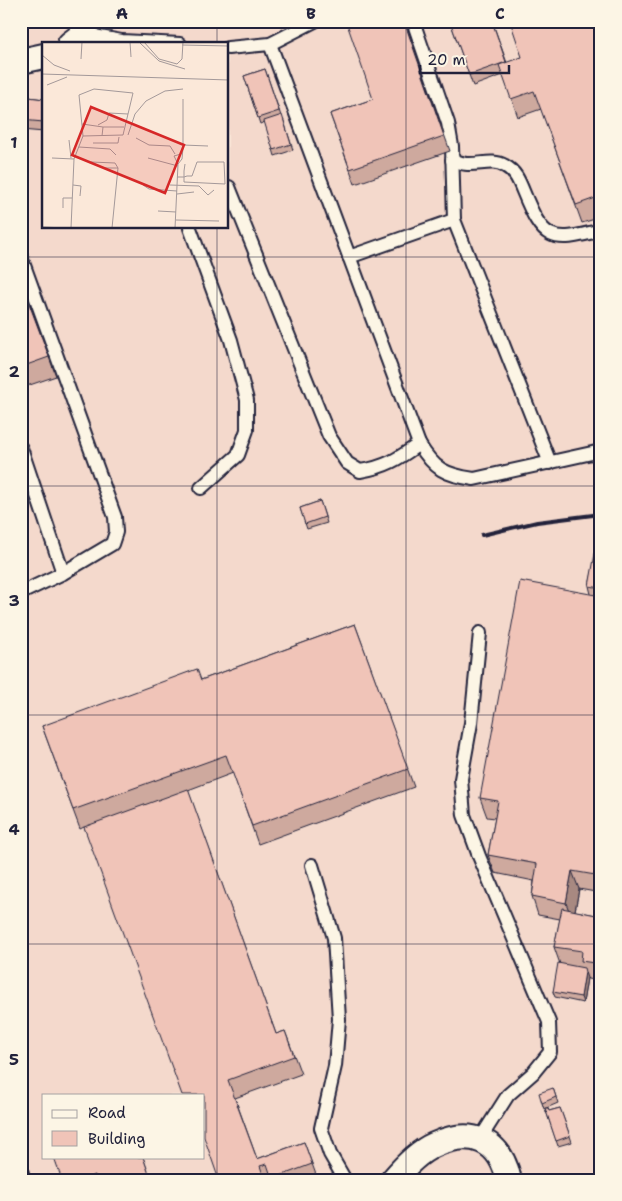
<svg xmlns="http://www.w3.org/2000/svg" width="622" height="1201" font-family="'Shantell Sans',sans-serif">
  <rect width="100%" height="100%" fill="#fbe8d9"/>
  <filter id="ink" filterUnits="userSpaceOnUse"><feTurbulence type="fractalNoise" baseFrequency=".02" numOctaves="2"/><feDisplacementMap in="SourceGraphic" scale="10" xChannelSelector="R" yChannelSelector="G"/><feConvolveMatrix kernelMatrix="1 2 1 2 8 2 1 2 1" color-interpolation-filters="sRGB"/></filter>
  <g filter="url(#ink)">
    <path fill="#f4d9cc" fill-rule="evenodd" d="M21,21H601V1180H21ZM44,44H228V228H44ZM44,1095H204V1157H44Z"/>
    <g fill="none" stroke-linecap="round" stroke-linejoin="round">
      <defs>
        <g id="lane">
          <polyline points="413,21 448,123 452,146 454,220"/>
          <polyline points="83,34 122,41 180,44"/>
          <path d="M270,44L419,444C434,469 445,475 474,479L601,451"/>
          <polyline points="228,48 270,44 315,21"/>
          <path d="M452,160C457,161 462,164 467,164C480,165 493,159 505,166C515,171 519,181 523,191C543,240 550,244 601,230"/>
          <path d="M229,187L329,436L347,463L360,471C386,467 398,459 419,444"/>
          <polyline points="190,228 231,340 247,400 247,430 238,455 201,488"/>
          <polyline points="21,257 115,517 116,532 112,544 63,573"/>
          <polyline points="349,257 454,220 550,463"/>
          <polyline points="21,448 63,573 21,593"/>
          <polyline points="312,865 334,938 339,1019 335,1066 321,1128 330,1154 345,1180"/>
          <polyline points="480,1139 508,1095 533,1073 550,1052 549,1022 479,856 464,815 461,779 471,723 480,633"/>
          <polyline points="21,1170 24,1180"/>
        </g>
        <g id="street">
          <polyline points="70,44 83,34 89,21"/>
          <polyline points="21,61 44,56"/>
          <path d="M393,1180C404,1167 418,1152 434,1145C471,1128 500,1139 509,1180"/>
        </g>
      </defs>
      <use href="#lane" stroke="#22223b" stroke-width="16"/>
      <use href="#street" stroke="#22223b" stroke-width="28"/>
      <use href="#lane" stroke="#fcf5e5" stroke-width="12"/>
      <use href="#street" stroke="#fcf5e5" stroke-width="24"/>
      <polyline stroke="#22223b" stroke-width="4" points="482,535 537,522 601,514"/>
    </g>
    <g fill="#cea99e" stroke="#22223b">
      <polygon points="404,21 450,151 355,184 330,114 373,99"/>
      <polygon points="450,21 492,21 507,63 522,57 601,21 601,217 582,223 541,109 518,117 503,75 473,86"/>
      <polygon points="265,69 281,116 284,121 293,150 275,156 265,122 260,124 244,76"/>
      <polygon points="21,96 44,99 44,132 21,130"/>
      <polygon points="21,207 24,215 21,216"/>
      <polygon points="21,282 56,376 21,388"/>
      <polygon points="320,501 327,523 307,529 300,508"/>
      <polygon points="601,532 601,893 579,889 575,911 601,916 601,982 588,979 587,978 583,1003 555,997 553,992 560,964 554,947 560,919 538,915 532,896 534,881 495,873 488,855 495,818 487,817 480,798 591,594 589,586"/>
      <polygon points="355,624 414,787 258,844 233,773 188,790 276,1034 285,1031 301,1074 235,1098 257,1159 304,1142 318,1180 219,1180 204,1095 84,827 80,829 42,726 201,680"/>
      <polygon points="553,1088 558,1103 544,1109 542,1103"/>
      <polygon points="545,1108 549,1111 560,1108 572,1142 558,1146"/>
      <polygon points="143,1157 151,1180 62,1180"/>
    </g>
    <g fill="#a88981" stroke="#22223b">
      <polygon points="572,871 579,889 573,921 566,903"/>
      <polygon points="585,972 587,978 583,1003 581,997"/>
    </g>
    <g fill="#f0c4b8" stroke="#22223b">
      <polygon points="346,21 404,21 444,136 350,169 330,114 373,99"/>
      <polygon points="450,21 492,21 506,62 469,75"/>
      <polygon points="510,21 601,21 601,196 576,205 534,91 511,99 499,65 522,57"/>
      <polygon points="265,69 279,111 258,118 244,76"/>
      <polygon points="21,96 44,99 44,122 21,120"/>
      <polygon points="282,115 291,144 273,150 264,121"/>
      <polygon points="21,282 49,357 21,367"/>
      <polygon points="320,501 325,517 305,524 300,508"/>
      <polygon points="599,532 601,532 601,588 589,586"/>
      <polygon points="520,581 601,596 601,876 572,871 566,903 532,896 537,864 488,855 498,801 480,798"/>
      <polygon points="355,624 408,769 252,826 226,755 73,810 42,726 197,669 201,680"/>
      <polygon points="188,789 276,1034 285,1031 294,1056 228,1080 257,1159 304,1142 312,1164 272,1179 267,1164 260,1166 265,1180 219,1180 204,1137 204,1095 182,1095 84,827"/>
      <polygon points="562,908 601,916 601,964 581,961 582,951 554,947"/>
      <polygon points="558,963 584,968 585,972 581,997 553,992"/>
      <polygon points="553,1088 556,1097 542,1103 539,1093"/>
      <polygon points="545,1108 548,1108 549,1111 560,1108 570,1136 556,1141"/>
      <polygon points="54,1157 143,1157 151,1180 97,1180 95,1175 81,1180 62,1180"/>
    </g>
  </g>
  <path fill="none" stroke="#22223b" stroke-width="1" stroke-opacity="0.55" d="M217,21V44M406,21V1180M217,228V1180M21,257H601M21,486H601M21,715H601M21,944H601"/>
  <g transform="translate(42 42)">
    <rect width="186" height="186" fill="#fbe8d9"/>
    <path fill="none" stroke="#a4999a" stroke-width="1" d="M88,0L89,15M97,0L117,19L143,27M102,0L117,17L135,22L140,17L141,0M140,3L187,4M0,13L12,23L28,29M39,17L40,0M0,32L187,38M5,43L25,35M40,82L61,85M56,83L65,78L67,71L86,72M86,93L93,72L104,59L123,49L141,47M60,94L61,85H82M94,96L107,103L128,104L133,112M27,98L29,116M51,101H76L77,95M141,103L166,104M37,105L68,107L74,113M10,116L32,117M106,116L136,124M32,117L41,94L37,53L52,47L91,51L81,93L41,94M49,120L73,121L76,126M136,122L140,117L141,106V57M136,122L132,114L139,112M62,126H76L70,186M135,135H142L145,134H150L155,120H182L183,142L142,140V129L143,122M31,143L39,144L38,154M101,143L107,147L135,149M128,143L157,144L166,153L172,148M135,152L152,150M21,166V156H30M116,169L134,170M134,178L177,179M0,185L24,186M29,186L32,117M133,186L136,122"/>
    <path fill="#d62828" fill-opacity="0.15" stroke="#d62828" stroke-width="2.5" d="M49,65L142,103L123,151L30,113Z"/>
    <rect width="186" height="186" fill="none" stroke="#22223b" stroke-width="2.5"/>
  </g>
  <rect width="622" height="1201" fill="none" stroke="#fcf5e5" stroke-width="55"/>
  <rect x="42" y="1094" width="162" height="65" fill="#fcf5e5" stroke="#a5a1a1"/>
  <rect x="52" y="1110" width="25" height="8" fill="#fcf5e5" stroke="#a5a1a1"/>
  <text x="88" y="1118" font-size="15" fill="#22223b">Road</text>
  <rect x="52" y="1131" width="25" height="15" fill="#f0c4b8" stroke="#a5a1a1"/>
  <text x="88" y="1144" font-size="15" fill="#22223b">Building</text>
  <path d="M420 65v8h89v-8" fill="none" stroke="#22223b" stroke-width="2.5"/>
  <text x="427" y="65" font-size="15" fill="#22223b" stroke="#fcf5e5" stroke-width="4" paint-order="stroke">20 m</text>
  <rect x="28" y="28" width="566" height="1146" fill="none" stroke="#22223b" stroke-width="2"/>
  <g font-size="16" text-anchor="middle" font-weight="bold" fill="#22223b">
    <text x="122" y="19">A</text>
    <text x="311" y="19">B</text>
    <text x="500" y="19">C</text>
    <text x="14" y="148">1</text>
    <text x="14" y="377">2</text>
    <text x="14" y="606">3</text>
    <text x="14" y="835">4</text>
    <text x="14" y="1065">5</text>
  </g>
</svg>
